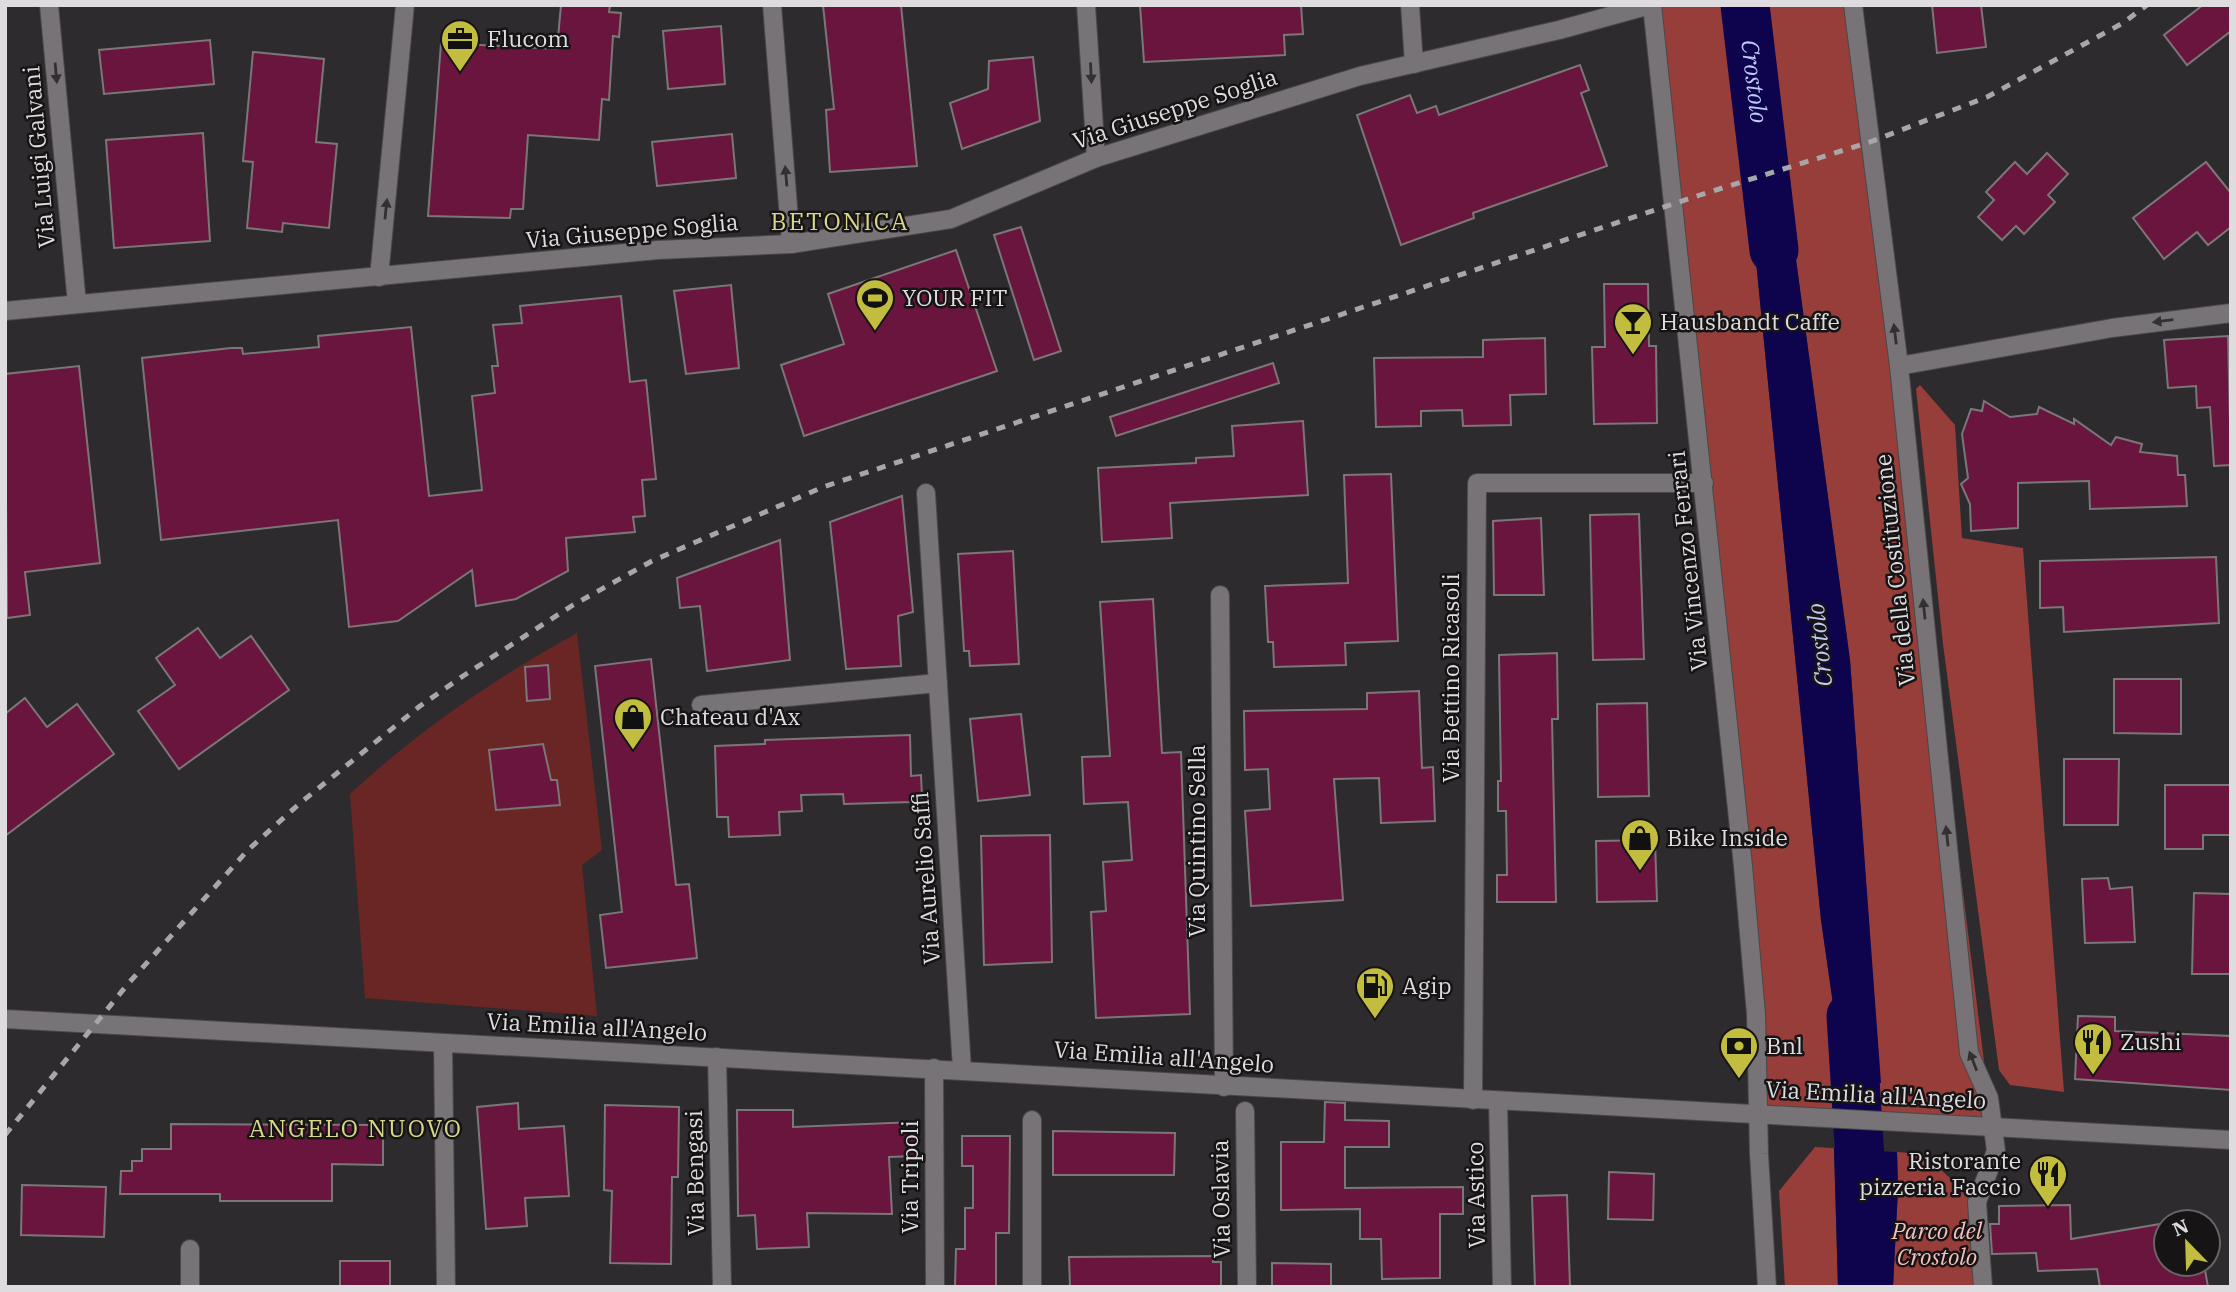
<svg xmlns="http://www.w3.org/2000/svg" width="2236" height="1292" font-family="'IBM Plex Serif',serif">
  <rect width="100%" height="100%" fill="#2e2b2e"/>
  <path fill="#6a2624" d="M577,633L602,850L582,865L597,1016L365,998L350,794C419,730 494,679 577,633Z"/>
  <g fill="#973d3a" fill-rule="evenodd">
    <path d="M1652,5H1729L1748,150L1780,141L1763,5H1853L1992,1126L1759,1113ZM1785,178L1850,660L1880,1083L1844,1080L1821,920L1749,190Z"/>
    <polygon points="1920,385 1955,425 1962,538 2023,548 2064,1092 2010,1085 1999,1070 1943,644 1916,389"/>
    <polygon points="1815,1147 1834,1148 1838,1287 1785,1287 1779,1191"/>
    <polygon points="1897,1152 1923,1154 1977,1202 1983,1287 1893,1287 1898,1189"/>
  </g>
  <g fill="#0e044d">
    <polygon points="1729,5 1763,5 1780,142 1748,151"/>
    <polygon points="1785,178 1850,660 1881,1083 1844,1081 1821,920 1749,190"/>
    <polygon points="1834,1148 1897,1152 1898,1189 1893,1287 1838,1287"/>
  </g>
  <polygon fill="#2e2b2e" points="1834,1144 1897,1149 1900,1152 1830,1148"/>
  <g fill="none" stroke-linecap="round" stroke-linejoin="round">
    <g stroke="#0e044d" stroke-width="49">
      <path id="s1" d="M1745,5L1774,250"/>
      <polyline points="1851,1016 1868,1287"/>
    </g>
  </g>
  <g fill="#69153d" stroke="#7b7678" stroke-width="2">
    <polygon points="561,5 610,5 609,12 621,13 619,37 613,36 609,100 602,99 599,140 528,135 523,209 511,209 510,218 428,216 441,43 557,49"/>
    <polygon points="823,5 901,5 917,166 830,172 826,110 834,109"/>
    <polygon points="1140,5 1301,5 1303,34 1284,35 1285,55 1144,62"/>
    <polygon points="1932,5 1981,5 1986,47 1937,53"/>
    <polygon points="2203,5 2231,5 2231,31 2187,65 2164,35"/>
    <polygon points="721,26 725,84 668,89 663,31"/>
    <polygon points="210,40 214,84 104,94 99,50"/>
    <polygon points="253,52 324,59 316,142 337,144 329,228 283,223 282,232 247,228 253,162 243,161"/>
    <polygon points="1033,57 1040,121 962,149 950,103 988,89 989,61"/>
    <polygon points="1580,65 1589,90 1581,93 1607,166 1473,213 1474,218 1401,245 1357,115 1410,95 1417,113 1436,106 1439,115"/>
    <polygon points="203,133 210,241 114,248 106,140"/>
    <polygon points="732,134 736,178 657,186 652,142"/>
    <polygon points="2047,153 2068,174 2048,195 2055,202 2024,234 2016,226 2002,240 1978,217 1994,200 1986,192 2015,162 2027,174"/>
    <polygon points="2206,162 2231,193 2231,227 2208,245 2197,232 2164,259 2133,218"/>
    <polygon points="1021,227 1061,351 1034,360 994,235"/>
    <polygon points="956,250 997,371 804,436 781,365 844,344 828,294"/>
    <polygon points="1604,284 1648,284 1649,346 1656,346 1657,423 1594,424 1592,347 1605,347"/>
    <polygon points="731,285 739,368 686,374 674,291"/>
    <polygon points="621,296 630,382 646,380 656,479 642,480 645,516 633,517 635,532 566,538 568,571 516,599 476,606 472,570 398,621 349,627 338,520 161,540 142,358 231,348 242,348 243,354 319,347 318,336 411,327 429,496 482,490 472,396 495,393 492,366 498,366 493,325 522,323 520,306"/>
    <polygon points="2228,336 2231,465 2214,466 2210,407 2197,408 2196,386 2168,388 2164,340"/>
    <polygon points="1545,338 1546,394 1510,395 1511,425 1463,426 1462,410 1421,411 1421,426 1376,427 1374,358 1483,357 1483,340"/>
    <polygon points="1273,363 1279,383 1116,436 1110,417"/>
    <polygon points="79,366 100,563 25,572 30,615 7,618 5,374"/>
    <polygon points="1984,401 2010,417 2037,414 2039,407 2074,424 2074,419 2111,445 2116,437 2142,444 2140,452 2177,456 2178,475 2185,475 2187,506 2090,509 2089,481 2018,483 2018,528 1971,531 1970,504 1961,484 1968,478 1962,434 1971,409 1982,411"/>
    <polygon points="1303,421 1308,495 1170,503 1172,538 1102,542 1098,468 1196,463 1196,458 1234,456 1232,426"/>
    <polygon points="1391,474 1398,641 1345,643 1346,665 1274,667 1273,642 1268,642 1265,586 1348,583 1344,475"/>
    <polygon points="902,496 913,612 898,616 901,666 846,669 830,522"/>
    <polygon points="1639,514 1644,659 1593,660 1590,515"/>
    <polygon points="1541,518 1544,595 1494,595 1493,521"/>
    <polygon points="780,540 790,660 707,671 700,606 680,608 677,578"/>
    <polygon points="1013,551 1019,664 970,666 969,651 964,651 958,554"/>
    <polygon points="2216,557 2219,623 2064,632 2063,607 2040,608 2040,561"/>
    <polygon points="1153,599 1162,753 1181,752 1190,1014 1096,1018 1091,912 1106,911 1103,862 1132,860 1128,802 1084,804 1082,757 1110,756 1100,602"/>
    <polygon points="198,628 220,658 251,636 289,690 179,769 138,711 175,685 156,658"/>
    <polygon points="1557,653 1558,719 1552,719 1556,902 1497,902 1497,875 1507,875 1506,811 1498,811 1498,781 1501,781 1499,655"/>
    <polygon points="651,659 676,885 689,884 697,958 606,968 600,915 622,912 595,666"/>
    <polygon points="548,665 550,699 527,701 525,667"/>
    <polygon points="2114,679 2181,679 2181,734 2114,733"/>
    <polygon points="1419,691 1422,768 1433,767 1435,821 1381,823 1379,778 1334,779 1343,900 1251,906 1245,811 1270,809 1268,769 1245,770 1244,711 1367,709 1367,693"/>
    <polygon points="25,698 47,727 77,704 114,754 5,836 5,714"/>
    <polygon points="1647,703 1649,796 1598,797 1597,704"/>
    <polygon points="1021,714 1030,795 978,801 970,719"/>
    <polygon points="910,735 911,776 921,775 922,798 911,798 912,802 844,804 843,794 801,795 802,811 779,812 780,835 729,837 728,817 717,817 715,746 765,744 765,740"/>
    <polygon points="543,744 551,780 557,780 560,805 496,810 489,750"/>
    <polygon points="2064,759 2119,759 2118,825 2064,825"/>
    <polygon points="2165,785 2230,785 2230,835 2203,835 2203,849 2165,849"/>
    <polygon points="1050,835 1052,962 984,965 981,836"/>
    <polygon points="1655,840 1657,901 1597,902 1596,841"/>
    <polygon points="2108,878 2110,889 2132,887 2135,942 2085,943 2082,879"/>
    <polygon points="2194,893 2231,894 2231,974 2192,974"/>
    <polygon points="2078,1016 2115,1017 2115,1031 2231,1036 2231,1090 2075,1079"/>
    <polygon points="1325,1102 1345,1103 1345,1120 1389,1121 1389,1147 1345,1147 1345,1188 1463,1187 1463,1214 1440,1214 1440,1278 1382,1279 1381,1239 1360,1239 1360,1209 1281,1210 1281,1142 1324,1142"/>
    <polygon points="518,1103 519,1129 564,1126 569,1196 525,1198 527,1226 486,1229 477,1107"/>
    <polygon points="605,1105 679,1107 678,1177 672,1177 671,1264 610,1263 612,1191 604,1190"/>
    <polygon points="737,1110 793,1110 793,1127 915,1122 916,1156 889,1157 892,1214 807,1213 809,1247 757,1249 755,1215 738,1216"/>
    <polygon points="171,1124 383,1125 383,1165 332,1164 332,1201 220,1201 220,1194 120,1194 121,1171 132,1171 132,1161 142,1161 142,1149 171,1149"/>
    <polygon points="1053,1131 1175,1133 1174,1175 1053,1175"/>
    <polygon points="962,1136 1010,1136 1009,1233 996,1233 996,1287 955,1287 956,1249 965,1249 965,1208 973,1208 973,1166 962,1166"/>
    <polygon points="1609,1172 1654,1174 1653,1220 1608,1219"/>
    <polygon points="22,1185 106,1187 104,1237 21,1235"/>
    <polygon points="1567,1195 1570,1287 1535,1287 1532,1196"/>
    <polygon points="2070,1205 2071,1239 2166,1223 2166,1264 2204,1264 2208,1287 2100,1287 2097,1269 2038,1271 2036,1253 1992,1254 1990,1224 1999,1224 1999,1206"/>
    <polygon points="1213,1256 1213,1262 1221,1262 1221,1287 1070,1287 1069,1257"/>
    <rect x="340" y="1261" width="50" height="26"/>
    <polygon points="1272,1263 1331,1264 1331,1287 1272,1287"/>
  </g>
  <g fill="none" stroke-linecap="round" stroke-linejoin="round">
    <defs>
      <g id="street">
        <polyline points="49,5 77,304"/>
        <polyline points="772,5 791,244"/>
        <polyline points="1086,5 1096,158"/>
        <polyline points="1410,5 1414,64"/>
        <polyline points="1853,5 1899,366 1969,1053 1989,1098 1996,1151 1977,1202 1983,1287"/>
        <polyline points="379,277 405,5"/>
        <polyline points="5,311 658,250 791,244 951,219 1096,158 1360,76 1559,30 1650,5"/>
        <polyline points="1899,366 2112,328 2231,313"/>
        <polyline points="926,493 962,1069"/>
        <polyline points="1220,595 1224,1087"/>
        <polyline points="701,705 938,683"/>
        <polyline points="443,1044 446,1287"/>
        <polyline points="717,1057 722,1287"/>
        <polyline points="934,1068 935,1287"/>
        <polyline points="1473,1100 1477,483 1704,483"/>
        <polyline points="1498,1101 1502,1287"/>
        <polyline points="1245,1111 1247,1287"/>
        <polyline points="190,1287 190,1249"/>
        <polyline points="1032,1287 1032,1120"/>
      </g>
      <g id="secondary">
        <polyline points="1652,5 1743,866 1756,1014 1759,1154 1767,1287"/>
        <polyline points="5,1019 2231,1140"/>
      </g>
    </defs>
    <use href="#street" stroke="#4a484a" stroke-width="20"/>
    <use href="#secondary" stroke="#4a484a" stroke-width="20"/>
    <use href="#street" stroke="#777376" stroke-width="18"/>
    <use href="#secondary" stroke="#777376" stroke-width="18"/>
    <polyline stroke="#a8a6a8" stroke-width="5" stroke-dasharray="9 9" stroke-linecap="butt" points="5,1135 127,985 248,850 299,804 420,706 463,676 573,605 652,561 823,487 1700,195 1870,142 1987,97 2123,23 2147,5"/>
  </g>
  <defs><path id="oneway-solid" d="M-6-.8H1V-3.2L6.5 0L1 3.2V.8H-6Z" transform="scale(1.75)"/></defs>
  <g fill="#333032">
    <use href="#oneway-solid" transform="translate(56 73) rotate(85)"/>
    <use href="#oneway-solid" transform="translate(1091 73) rotate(87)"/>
    <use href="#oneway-solid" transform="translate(786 176) rotate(-95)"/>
    <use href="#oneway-solid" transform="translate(386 209) rotate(-84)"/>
    <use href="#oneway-solid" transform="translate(2163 321) rotate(173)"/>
    <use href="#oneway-solid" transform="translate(1895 334) rotate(-97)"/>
    <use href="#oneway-solid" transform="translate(1924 609) rotate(-96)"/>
    <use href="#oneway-solid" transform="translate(1947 836) rotate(-96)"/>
    <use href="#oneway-solid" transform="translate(1973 1061) rotate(-111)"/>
  </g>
  <defs>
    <symbol id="office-pin" viewBox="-11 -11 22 30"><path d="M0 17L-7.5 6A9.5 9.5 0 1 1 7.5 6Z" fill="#c2bd3f" stroke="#161415"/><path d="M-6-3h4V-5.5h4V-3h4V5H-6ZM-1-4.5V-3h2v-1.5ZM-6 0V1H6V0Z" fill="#111"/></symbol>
    <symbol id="stadium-pin" viewBox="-11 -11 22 30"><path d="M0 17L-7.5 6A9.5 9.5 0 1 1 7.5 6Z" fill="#c2bd3f" stroke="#161415"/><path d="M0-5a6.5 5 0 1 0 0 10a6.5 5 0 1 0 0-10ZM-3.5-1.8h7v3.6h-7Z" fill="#111"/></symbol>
    <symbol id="bar-pin" viewBox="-11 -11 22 30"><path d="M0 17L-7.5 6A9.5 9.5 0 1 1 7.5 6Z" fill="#c2bd3f" stroke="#161415"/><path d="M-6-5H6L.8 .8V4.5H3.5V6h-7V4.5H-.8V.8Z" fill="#111"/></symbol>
    <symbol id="shop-pin" viewBox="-11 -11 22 30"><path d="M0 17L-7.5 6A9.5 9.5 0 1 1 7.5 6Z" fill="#c2bd3f" stroke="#161415"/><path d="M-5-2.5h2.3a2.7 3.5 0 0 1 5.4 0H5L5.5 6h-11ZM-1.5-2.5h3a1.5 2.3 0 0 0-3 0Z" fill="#111"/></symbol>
    <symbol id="fuel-pin" viewBox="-11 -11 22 30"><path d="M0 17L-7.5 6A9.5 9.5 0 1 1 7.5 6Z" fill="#c2bd3f" stroke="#161415"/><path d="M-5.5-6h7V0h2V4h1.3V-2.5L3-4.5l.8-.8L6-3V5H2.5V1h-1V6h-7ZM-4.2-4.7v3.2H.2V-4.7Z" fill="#111"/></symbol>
    <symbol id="restaurant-pin" viewBox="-11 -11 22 30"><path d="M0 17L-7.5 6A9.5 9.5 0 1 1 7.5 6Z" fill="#c2bd3f" stroke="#161415"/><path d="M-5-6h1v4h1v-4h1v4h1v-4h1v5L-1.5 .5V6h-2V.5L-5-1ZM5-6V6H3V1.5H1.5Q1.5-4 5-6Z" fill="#111"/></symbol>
    <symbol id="bank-pin" viewBox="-11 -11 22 30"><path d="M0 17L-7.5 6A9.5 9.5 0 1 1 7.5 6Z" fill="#c2bd3f" stroke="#161415"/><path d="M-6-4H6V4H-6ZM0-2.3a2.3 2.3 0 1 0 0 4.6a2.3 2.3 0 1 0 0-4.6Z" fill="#111"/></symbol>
  </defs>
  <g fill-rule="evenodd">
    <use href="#office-pin" x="438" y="17" width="44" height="60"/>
    <use href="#stadium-pin" x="853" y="276" width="44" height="60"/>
    <use href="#bar-pin" x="1611" y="300" width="44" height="60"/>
    <use href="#shop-pin" x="611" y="695" width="44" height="60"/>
    <use href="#shop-pin" x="1618" y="816" width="44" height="60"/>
    <use href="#fuel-pin" x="1353" y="964" width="44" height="60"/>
    <use href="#restaurant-pin" x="2071" y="1020" width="44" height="60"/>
    <use href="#bank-pin" x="1717" y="1024" width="44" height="60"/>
    <use href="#restaurant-pin" x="2026" y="1152" width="44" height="60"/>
  </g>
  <g text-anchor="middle" stroke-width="5" stroke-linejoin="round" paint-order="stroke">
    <g font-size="23" fill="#dedcde" stroke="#161415" text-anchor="start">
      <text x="487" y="47">Flucom</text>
      <text x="902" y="306">YOUR FIT</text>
      <text x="1660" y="330">Hausbandt Caffe</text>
      <text x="660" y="725">Chateau d'Ax</text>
      <text x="1667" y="846">Bike Inside</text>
      <text x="1402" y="994">Agip</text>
      <text x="2120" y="1050">Zushi</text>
      <text x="1766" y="1054">Bnl</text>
      <text x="2021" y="1169" text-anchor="end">Ristorante<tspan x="2021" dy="26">pizzeria Faccio</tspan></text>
    </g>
    <g font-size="23" fill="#dedcde" stroke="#161415">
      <text transform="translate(1175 109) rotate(-18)" y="8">Via Giuseppe Soglia</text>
      <text transform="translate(39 157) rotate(-95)" y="8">Via Luigi Galvani</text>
      <text transform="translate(632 231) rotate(-5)" y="8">Via Giuseppe Soglia</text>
      <text transform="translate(1688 561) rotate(-96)" y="8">Via Vincenzo Ferrari</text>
      <text transform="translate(1895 570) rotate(-96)" y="8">Via della Costituzione</text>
      <text transform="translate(1451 678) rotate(-90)" y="8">Via Bettino Ricasoli</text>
      <text transform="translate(1197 841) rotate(-90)" y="8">Via Quintino Sella</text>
      <text transform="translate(926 878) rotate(-94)" y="8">Via Aurelio Saffi</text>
      <text transform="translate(597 1027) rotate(3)" y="8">Via Emilia all'Angelo</text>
      <text transform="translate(1164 1057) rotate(4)" y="8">Via Emilia all'Angelo</text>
      <text transform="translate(1876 1095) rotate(3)" y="8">Via Emilia all'Angelo</text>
      <text transform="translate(695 1173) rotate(-91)" y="8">Via Bengasi</text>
      <text transform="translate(910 1177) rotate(-90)" y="8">Via Tripoli</text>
      <text transform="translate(1476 1195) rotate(-91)" y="8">Via Astico</text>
      <text transform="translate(1221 1199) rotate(-91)" y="8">Via Oslavia</text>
    </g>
    <g font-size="23" font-style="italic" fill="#f5c0bb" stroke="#161415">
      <text x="1937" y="1239">Parco del<tspan x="1937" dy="26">Crostolo</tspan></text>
    </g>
    <g font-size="24" font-style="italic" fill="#c0caf5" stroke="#161415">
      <text dy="8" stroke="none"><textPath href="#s1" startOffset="77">Crostolo</textPath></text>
      <text transform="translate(1820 645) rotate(-96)" y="8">Crostolo</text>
    </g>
    <g font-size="24" letter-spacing="2" fill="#d9d789" stroke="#161415">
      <text x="840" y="230">BETONICA</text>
      <text x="356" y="1137">ANGELO NUOVO</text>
    </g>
  </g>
  <rect width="2236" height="1292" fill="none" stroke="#dedcde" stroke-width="14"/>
  <g transform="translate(2187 1243) rotate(337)"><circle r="33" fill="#161415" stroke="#666465" stroke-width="2"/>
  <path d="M0-5L12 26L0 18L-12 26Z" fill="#c2bd3f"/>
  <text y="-10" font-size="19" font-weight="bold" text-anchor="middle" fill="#dedcde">N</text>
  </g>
</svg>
